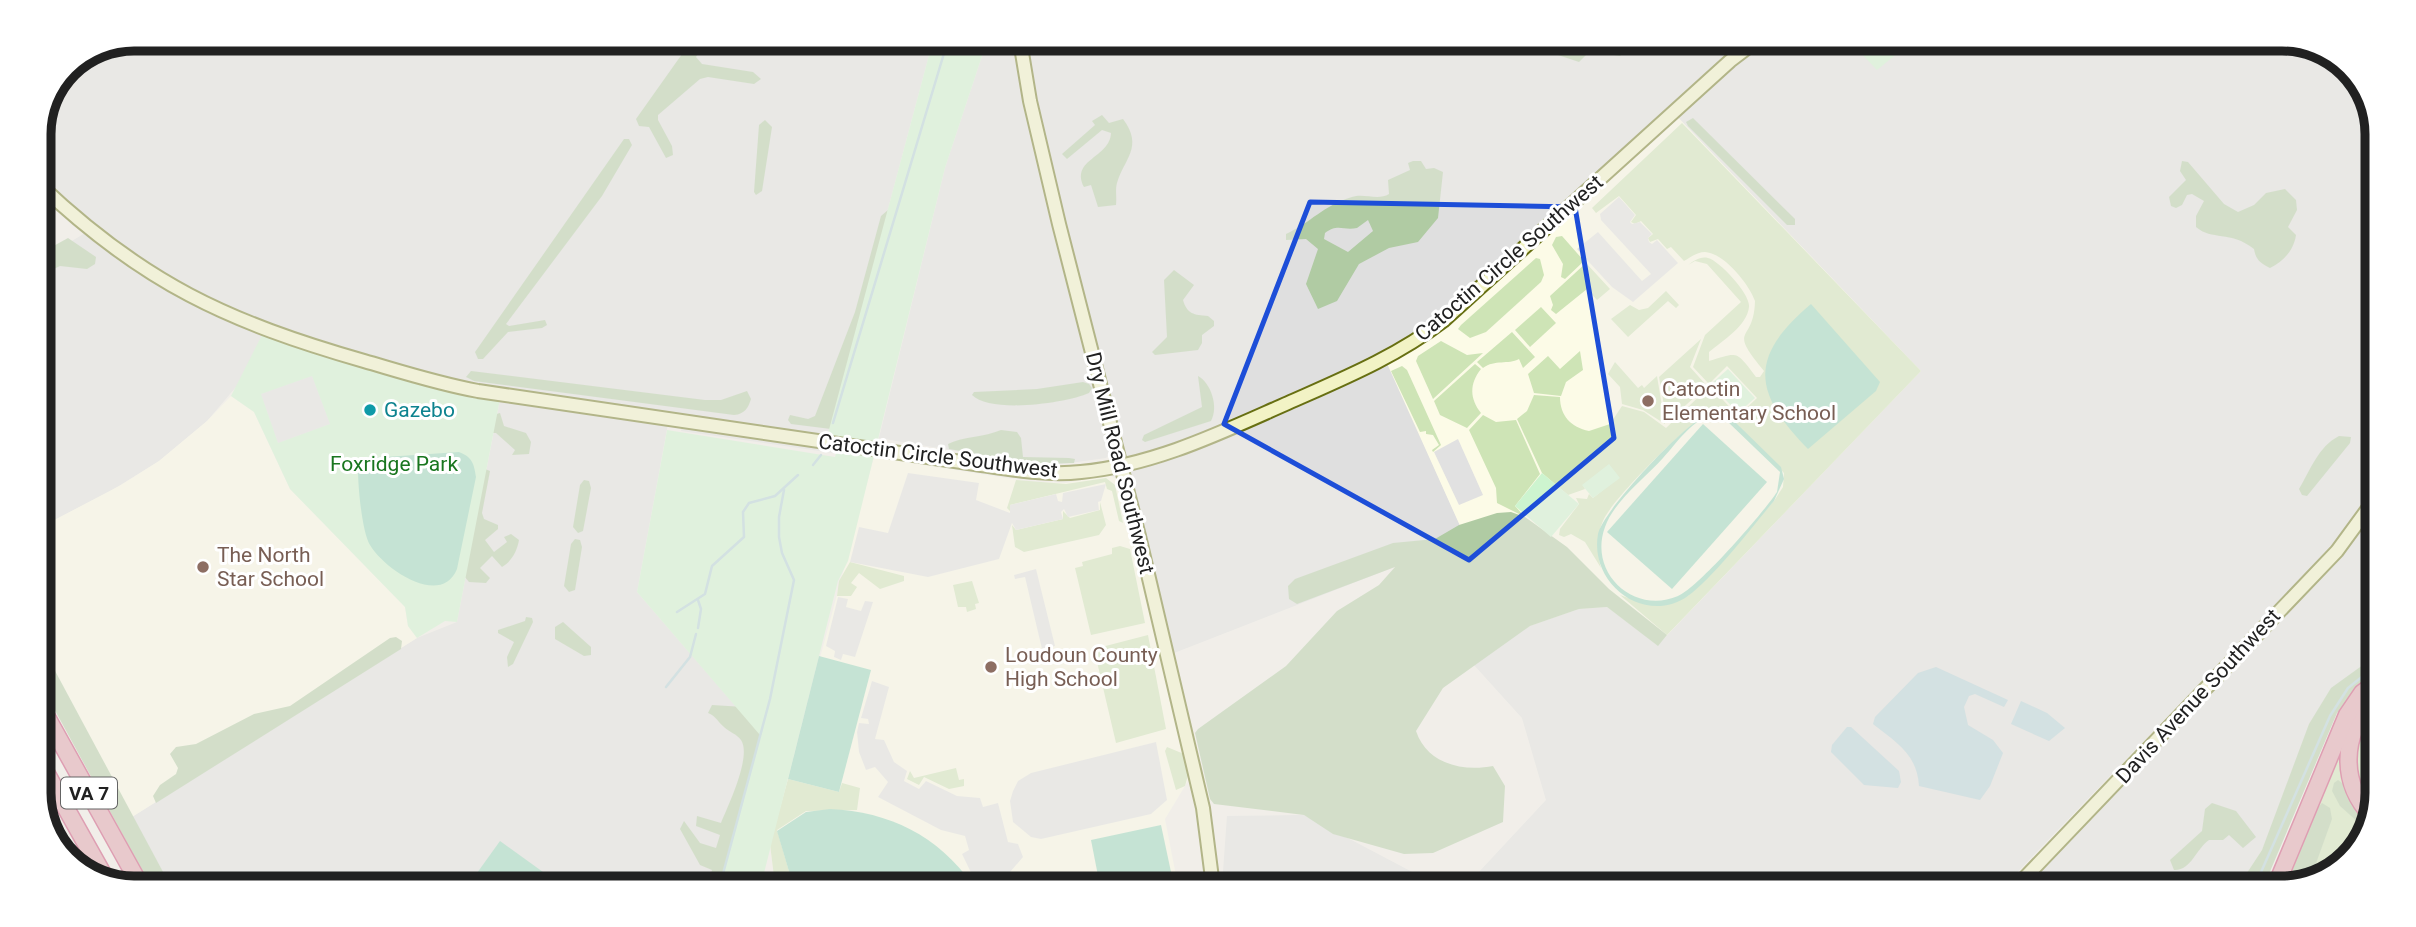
<svg xmlns="http://www.w3.org/2000/svg" width="2416" height="927" font-family="Roboto,sans-serif">
  <rect width="100%" height="100%" fill="#f1eee9"/>
  <g fill="#dfdfdf">
    <polygon points="133,39 933,40 826,441 669,418 637,592 764,739 722,885 169,883 132,817 417,638 457,622 501,395 264,331 241,381 207,421 159,461 109,492 39,528 39,261 90,230 39,184 39,128 67,66"/>
    <polygon points="987,41 2314,44 2358,76 2377,127 2373,666 2333,696 2262,850 2237,888 2011,888 2290,589 2002,888 1465,887 1546,800 1522,718 1474,665 1527,627 1579,609 1607,607 1658,645 1920,371 1673,113 1443,321 1386,359 1466,539 1174,653 1123,440 1106,458 1047,466 879,438 945,168"/>
    <polygon points="1304,815 1416,874 1428,886 1222,886 1227,816"/>
  </g>
  <g fill="#fcfbe7">
    <polygon points="1673,112 1921,371 1667,635 1515,520 1466,539 1385,359 1402,350"/>
    <polygon points="231,396 254,412 290,489 405,607 408,626 417,638 132,817 39,641 39,528 121,485 159,461 207,421"/>
    <polygon points="874,457 1030,482 1066,483 1108,475 1117,479 1189,771 1188,781 1165,819 1178,886 775,885 770,844"/>
  </g>
  <g fill="#cee4b6">
    <path d="M1682,123L1921,371L1667,635L1620,595L1648,605L1688,596L1774,501L1783,487L1784,473L1732,419L1712,411C1693,418 1610,501 1603,521C1597,534 1597,555 1601,568L1585,542L1571,534L1564,537L1559,535L1560,529L1579,504L1576,498L1587,499L1589,494L1593,498L1619,477L1583,485L1585,489L1568,495L1542,473L1517,419L1527,411L1534,395L1560,397C1560,416 1571,427 1589,431L1610,424L1622,406L1644,412L1666,428L1710,386L1738,416L1757,398L1727,366L1709,384L1693,367L1705,335L1741,302L1707,264L1695,261L1688,265C1694,261 1700,256 1708,258C1720,261 1751,295 1749,307C1747,326 1722,341 1709,352V361C1738,353 1735,349 1756,377H1760L1764,371C1726,325 1754,345 1755,301C1749,284 1724,253 1705,252C1697,252 1691,257 1684,261L1671,247L1667,249L1658,239L1650,242L1648,238L1653,234L1641,221L1635,224L1631,222L1636,215L1619,196L1596,213L1592,208Z"/>
    <polygon points="1562,236 1584,261 1565,279 1561,277 1563,264 1552,245 1556,237"/>
    <polygon points="1536,258 1540,259 1544,275 1541,282 1486,332 1470,338 1458,329 1461,325"/>
    <polygon points="1586,263 1610,289 1597,300 1587,289 1556,314 1551,310 1553,305 1550,296"/>
    <polygon points="1666,291 1679,305 1676,308 1668,301 1628,337 1611,319 1630,305 1639,310 1648,308"/>
    <polygon points="1541,307 1556,323 1530,347 1515,330"/>
    <path d="M1512,332L1535,357L1523,368L1519,359C1508,365 1495,359 1483,368L1477,362Z"/>
    <polygon points="1701,339 1690,367 1707,386 1667,422 1659,377"/>
    <polygon points="1441,341 1467,355 1483,353 1433,399 1416,361 1418,356"/>
    <polygon points="1580,351 1583,370 1566,382 1561,396 1534,393 1528,374 1548,356 1560,369"/>
    <polygon points="1615,362 1638,388 1642,385 1644,388 1657,376 1665,424 1643,410 1622,404 1620,387 1608,374"/>
    <path d="M1475,364L1481,369C1469,384 1470,399 1481,413L1467,428L1440,415L1434,401Z"/>
    <polygon points="1402,366 1407,370 1441,445 1433,452 1432,450 1439,445 1433,435 1426,434 1426,431 1420,432 1391,371"/>
    <polygon points="1483,415 1496,422 1516,420 1540,474 1515,506 1525,517 1497,503 1496,488 1469,430"/>
    <polygon points="1106,478 1115,485 1123,523 1119,521 1112,491 1107,489 1105,482 1010,505 1010,511 1007,508 1016,480 1066,484"/>
    <polygon points="1100,502 1106,525 1099,535 1024,552 1015,547 1012,525 1016,530 1063,519 1063,511 1070,518 1100,510"/>
    <polygon points="1120,546 1130,549 1145,623 1091,635 1075,568 1083,566 1082,562 1112,554 1112,548"/>
    <polygon points="850,562 904,576 904,581 880,589 859,573 851,583 857,587 851,596 837,596 839,581"/>
    <polygon points="972,581 979,603 975,604 976,609 967,612 966,607 958,607 953,585"/>
    <polygon points="1148,635 1166,729 1116,743 1094,649"/>
    <path d="M2373,711L2372,804C2343,774 2355,743 2373,711Z"/>
    <polygon points="1167,747 1184,754 1189,771 1185,786 1176,790 1165,751"/>
    <polygon points="2337,752 2343,753 2372,825 2336,872 2283,888"/>
    <polygon points="956,768 959,780 964,779 964,786 949,789 924,777 919,785 907,779 910,771 914,778"/>
    <polygon points="788,779 839,792 842,783 860,788 857,810 806,811 777,830 793,885 775,885 770,844"/>
  </g>
  <g fill="#b0cba3" fill-rule="evenodd">
    <polygon points="692,40 706,40 696,57 702,64 753,72 761,79 754,84 708,77 700,79 658,115 658,120 672,146 673,155 666,158 649,127 639,126 636,119"/>
    <polygon points="1540,42 1626,42 1628,49 1620,56 1590,51 1579,62 1549,52"/>
    <path d="M1102,115L1109,123L1123,119C1144,147 1124,159 1117,183C1115,189 1117,198 1116,205L1098,207L1091,185L1084,187C1070,159 1110,158 1111,133L1102,130L1067,159L1062,154L1095,125L1092,121Z"/>
    <polygon points="1693,118 1795,219 1795,225 1787,225 1688,126 1686,122"/>
    <polygon points="765,120 772,127 762,191 756,195 754,192 759,125"/>
    <polygon points="624,139 629,139 632,145 602,196 506,324 509,326 545,320 547,325 542,328 508,332 483,359 478,359 475,352"/>
    <path d="M1413,161H1421L1426,169L1434,168L1443,172L1438,218L1418,242L1389,248L1359,264L1337,301L1318,309L1306,284L1318,249L1306,239L1286,240V234C1312,222 1322,206 1352,197C1364,193 1378,201 1389,194L1388,180L1410,170L1408,163ZM1368,220L1373,231L1348,252L1324,239L1325,233C1338,223 1343,231 1357,228Z"/>
    <path d="M2182,161L2188,162L2224,204L2238,212L2254,205L2266,193L2285,189L2296,200L2297,210L2288,227L2296,235C2294,250 2283,262 2270,268C2260,263 2256,260 2254,249C2230,230 2212,241 2196,227V216L2204,201L2192,194L2187,195L2182,205L2176,208L2171,206L2169,197L2186,180L2180,171Z"/>
    <polygon points="888,210 847,431 791,424 788,420 790,415 808,419 815,416 855,312 881,216"/>
    <polygon points="68,238 96,257 95,264 87,269 60,266 39,276 39,254"/>
    <path d="M1174,270L1194,285L1183,300C1187,314 1194,315 1208,316L1214,321V326L1202,335V343L1198,350L1155,355L1152,352L1167,337L1164,280Z"/>
    <path d="M471,371L705,400H721L747,391L751,399C748,408 745,414 734,415L474,381L466,377Z"/>
    <path d="M1198,376C1211,383 1219,407 1211,421L1145,442L1142,440L1144,435L1202,407Z"/>
    <path d="M1083,382L1089,384L1092,388L1089,393C1067,403 990,414 972,395L974,392L1037,389Z"/>
    <polygon points="500,413 504,426 526,433 531,442 529,454 512,455 515,450 496,433 492,433 493,415"/>
    <path d="M1001,430L1017,432L1021,438L1023,457L1069,458L1075,459L1074,463L1036,464L949,449L948,444C961,437 985,437 1001,430Z"/>
    <path d="M2339,436L2351,437L2350,443L2307,496L2302,495L2299,489C2311,469 2318,447 2339,436Z"/>
    <path d="M821,466L727,885H707L712,870L700,865L680,829L684,821L700,843L716,848L720,835L696,826L697,816L721,823C728,806 752,756 741,740C737,734 729,732 724,727C718,722 716,716 708,713L712,705L744,707Z"/>
    <path d="M485,469L490,471L482,513L484,519L498,525V529L485,540L494,552L507,542L504,537L511,534L519,540C517,551 512,561 502,567L492,556L480,568L490,578L486,583L469,582L464,576Z"/>
    <polygon points="584,480 589,481 591,488 583,531 578,533 573,527 580,485"/>
    <path d="M1511,512L1525,517L1567,547L1609,589L1667,635L1658,646L1607,607L1579,609L1530,626L1443,688L1416,731C1427,764 1463,772 1493,766L1505,786L1503,822L1433,853L1404,854L1333,834L1304,815L1214,804L1210,799L1195,733L1198,729L1286,666L1337,611L1379,585L1395,567L1297,604L1289,599L1288,586L1295,579L1393,543L1435,539L1459,525L1497,513Z"/>
    <polygon points="575,539 580,540 582,547 575,590 569,592 564,586 571,544"/>
    <polygon points="526,617 532,618 533,622 513,664 508,667 507,657 514,642 498,633 498,630 525,621"/>
    <polygon points="563,622 591,647 591,655 584,656 555,639 555,627"/>
    <polygon points="396,637 402,641 401,649 156,803 153,796 160,785 176,774 178,768 170,754 176,747 196,744 254,714 290,706 390,638"/>
    <polygon points="39,641 169,883 149,883 39,681"/>
    <polygon points="2374,657 2373,671 2337,713 2263,888 2237,888 2262,850 2309,724 2331,688"/>
    <polygon points="2338,780 2345,785 2372,825 2368,831 2340,806 2332,791 2334,783"/>
    <path d="M2212,803L2236,811L2256,837L2243,848L2229,835L2223,840H2209C2196,849 2191,871 2174,870L2170,860L2202,831L2205,809Z"/>
    <polygon points="2322,803 2330,808 2332,819 2310,880 2286,888 2314,812"/>
  </g>
  <g fill="#cdf4cf">
    <polygon points="933,40 987,41 945,168 848,561 838,581 761,885 720,885 760,735 637,592 667,430 835,457 839,443 826,441"/>
    <polygon points="1865,43 1893,43 1899,52 1877,70 1856,48"/>
    <polygon points="264,331 501,394 457,622 445,621 417,638 408,626 405,607 290,489 254,412 231,396"/>
    <polygon points="1728,369 1755,398 1738,413 1711,384"/>
    <polygon points="1609,464 1620,478 1593,498 1582,485"/>
    <polygon points="1542,473 1579,504 1551,537 1515,506"/>
  </g>
  <g fill="#91d6ba" fill-rule="evenodd">
    <path d="M1811,304L1880,382L1876,391L1808,449C1753,393 1748,357 1811,304Z"/>
    <path d="M1712,411L1732,419L1781,467L1784,479L1774,501C1752,527 1714,577 1688,596C1645,626 1589,584 1598,534C1603,510 1688,420 1712,411ZM1716,415L1728,422L1780,472L1777,492C1764,512 1698,588 1678,596C1634,615 1588,573 1605,527C1614,501 1645,478 1663,458C1677,443 1693,417 1716,415Z"/>
    <polygon points="1703,424 1767,482 1672,589 1607,532"/>
    <path d="M459,452C472,457 474,463 476,477L457,569C441,608 384,569 370,545C362,532 358,487 358,470L363,461L370,458Z"/>
    <polygon points="819,656 871,670 839,792 788,779"/>
    <path d="M830,809C890,812 937,835 973,885H793L777,831L806,812Z"/>
    <polygon points="1161,825 1174,886 1100,886 1091,840"/>
    <polygon points="500,841 543,872 534,884 478,884 472,880"/>
  </g>
  <g fill="#e1e1e1">
    <polygon points="2069,43 2092,43 2099,54 2051,85 2038,64"/>
    <polygon points="1853,52 1885,87 1876,96 1882,103 1906,80 1914,88 1886,114 1880,109 1875,114 1834,69"/>
    <polygon points="2112,184 2121,192 2034,283 2025,274"/>
    <polygon points="1619,197 1635,215 1630,222 1632,224 1640,222 1652,234 1648,238 1649,242 1652,244 1657,240 1678,263 1633,302 1612,287 1577,249 1598,232 1642,281 1651,274 1601,220 1600,214"/>
    <polygon points="2167,255 2186,273 2197,263 2203,269 2185,288 2159,263"/>
    <polygon points="1004,346 1021,347 1019,358 1032,360 1030,379 1022,378 1023,386 969,390 968,379 1017,374 1018,363 1003,361"/>
    <polygon points="312,376 330,424 278,443 261,394"/>
    <polygon points="683,420 839,443 833,453 681,431"/>
    <polygon points="1458,439 1483,495 1459,505 1434,452"/>
    <polygon points="908,473 979,483 976,500 1010,513 1010,505 1056,494 1058,501 1062,502 1063,493 1106,484 1101,501 1098,502 1099,510 1068,517 1064,509 1061,512 1063,519 1016,530 1012,523 999,559 928,577 850,562 859,527 888,533"/>
    <polygon points="1036,569 1055,646 1042,649 1025,577 1015,579 1014,575"/>
    <polygon points="838,597 848,599 846,607 861,611 865,601 873,602 855,657 843,654 841,660 834,657 835,651 826,646"/>
    <polygon points="872,681 889,687 875,739 884,740 894,762 907,771 904,781 919,789 926,781 957,796 980,798 983,807 998,803 1008,842 1018,844 1023,857 999,885 984,883 977,885 962,854 969,850 965,836 941,830 878,797 888,782 875,767 866,770 859,752 857,732 859,723 869,724 868,719 861,718"/>
    <polygon points="1156,742 1167,800 1151,814 1041,839 1031,837 1013,822 1010,801 1013,791 1018,781 1031,773"/>
  </g>
  <g fill="#afd0d9">
    <path d="M1936,667L2008,700L2004,707L1975,694L1969,696L1964,707L1968,725L1993,740L2003,753L1990,786L1980,800L1919,786C1917,754 1897,743 1873,724L1875,717L1918,673Z"/>
    <polygon points="2021,701 2047,713 2065,728 2049,741 2011,724"/>
    <polygon points="1847,727 1851,727 1899,771 1901,782 1898,788 1864,785 1831,752 1832,745"/>
  </g>
  <g fill="none" stroke-linecap="round" stroke-linejoin="round">
    <g stroke="#afd0d9" stroke-width="2.5">
      <polyline points="833,423 948,40"/>
      <polyline points="813,465 821,455"/>
      <polyline points="677,612 705,594 712,566 744,537 743,512 749,503 775,496 798,475"/>
      <polyline points="698,628 701,609 698,600"/>
      <polyline points="666,687 690,657 696,634"/>
      <polyline points="720,885 770,699 794,580 782,553 779,537 779,517 784,490"/>
      <polyline points="2254,888 2330,716 2348,688 2373,668"/>
    </g>
    <defs>
      <g id="secondary">
        <polyline points="1020,41 1030,101 1059,224 1139,536 1203,808 1213,886"/>
        <path d="M39,184C143,283 228,322 364,361C402,372 439,384 478,391L975,464C1010,469 1046,476 1081,472C1155,465 1222,432 1288,403C1342,379 1396,357 1443,321L1730,61L1755,42"/>
        <polyline points="2015,888 2337,551 2375,499"/>
      </g>
      <g id="highway">
        <polyline points="39,703 139,883"/>
        <polyline points="39,760 108,883"/>
        <path d="M2372,816C2340,784 2341,734 2373,702"/>
        <polyline points="2275,888 2347,715 2362,693 2373,685"/>
      </g>
    </defs>
    <use href="#secondary" stroke="#676f12" stroke-width="16"/>
    <use href="#highway" stroke="#c83d70" stroke-width="19"/>
    <use href="#secondary" stroke="#f2f3c5" stroke-width="12"/>
    <use href="#highway" stroke="#de9ba9" stroke-width="16"/>
  </g>
  <path d="M0 0H2416V927H0ZM1310,202L1575,207L1614,438L1469,560L1224,424Z" fill="#f1eee9" fill-opacity=".55" fill-rule="evenodd"/>
  <path fill="none" stroke="#1d4ed8" stroke-width="5" stroke-linejoin="round" d="M1310,202L1575,207L1614,438L1469,560L1224,424Z"/>
  <g fill="#8d6e63" stroke="#fff" stroke-width="2.5">
    <circle cx="1648" cy="401" r="7"/>
    <circle cx="203" cy="567" r="7"/>
    <circle cx="991" cy="667" r="7"/>
  </g>
  <circle fill="#0f9aa8" stroke="#fff" stroke-width="2.5" cx="370" cy="410" r="7"/>
  <g text-anchor="middle" stroke-width="6" stroke-linejoin="round" paint-order="stroke">
    <rect fill="#fff" stroke="#646464" stroke-width="2" x="61" y="777.5" width="56" height="31" rx="5"/>
    <g font-size="19" font-weight="bold" fill="#212121">
      <text x="89" y="800">VA 7</text>
    </g>
    <g font-size="21" fill="#212121" stroke="#fff">
      <text transform="translate(1509 258) rotate(-41)" y="7">Catoctin Circle Southwest</text>
      <text transform="translate(938 456) rotate(7)" y="7">Catoctin Circle Southwest</text>
      <text transform="translate(1120 463) rotate(76)" y="7">Dry Mill Road Southwest</text>
      <text transform="translate(2198 696) rotate(-47)" y="7">Davis Avenue Southwest</text>
    </g>
    <g font-size="21" fill="#785e54" stroke="#fff" text-anchor="start">
      <text x="1662" y="396">Catoctin<tspan x="1662" dy="24">Elementary School</tspan></text>
      <text x="217" y="562">The North<tspan x="217" dy="24">Star School</tspan></text>
      <text x="1005" y="662">Loudoun County<tspan x="1005" dy="24">High School</tspan></text>
    </g>
    <g font-size="21" fill="#0d838f" stroke="#fff" text-anchor="start">
      <text x="384" y="417">Gazebo</text>
    </g>
    <g font-size="21" fill="#19761f" stroke="#fff">
      <text x="394" y="471">Foxridge Park</text>
    </g>
  </g>
  <path d="M0 0H2416V927H0ZM134 51H2282A83 83 0 0 1 2365 134V793A83 83 0 0 1 2282 876H134A83 83 0 0 1 51 793V134A83 83 0 0 1 134 51Z" fill="#fff" fill-rule="evenodd"/>
  <path fill="none" stroke="#212121" stroke-width="9" d="M134 51H2282A83 83 0 0 1 2365 134V793A83 83 0 0 1 2282 876H134A83 83 0 0 1 51 793V134A83 83 0 0 1 134 51Z"/>
</svg>
